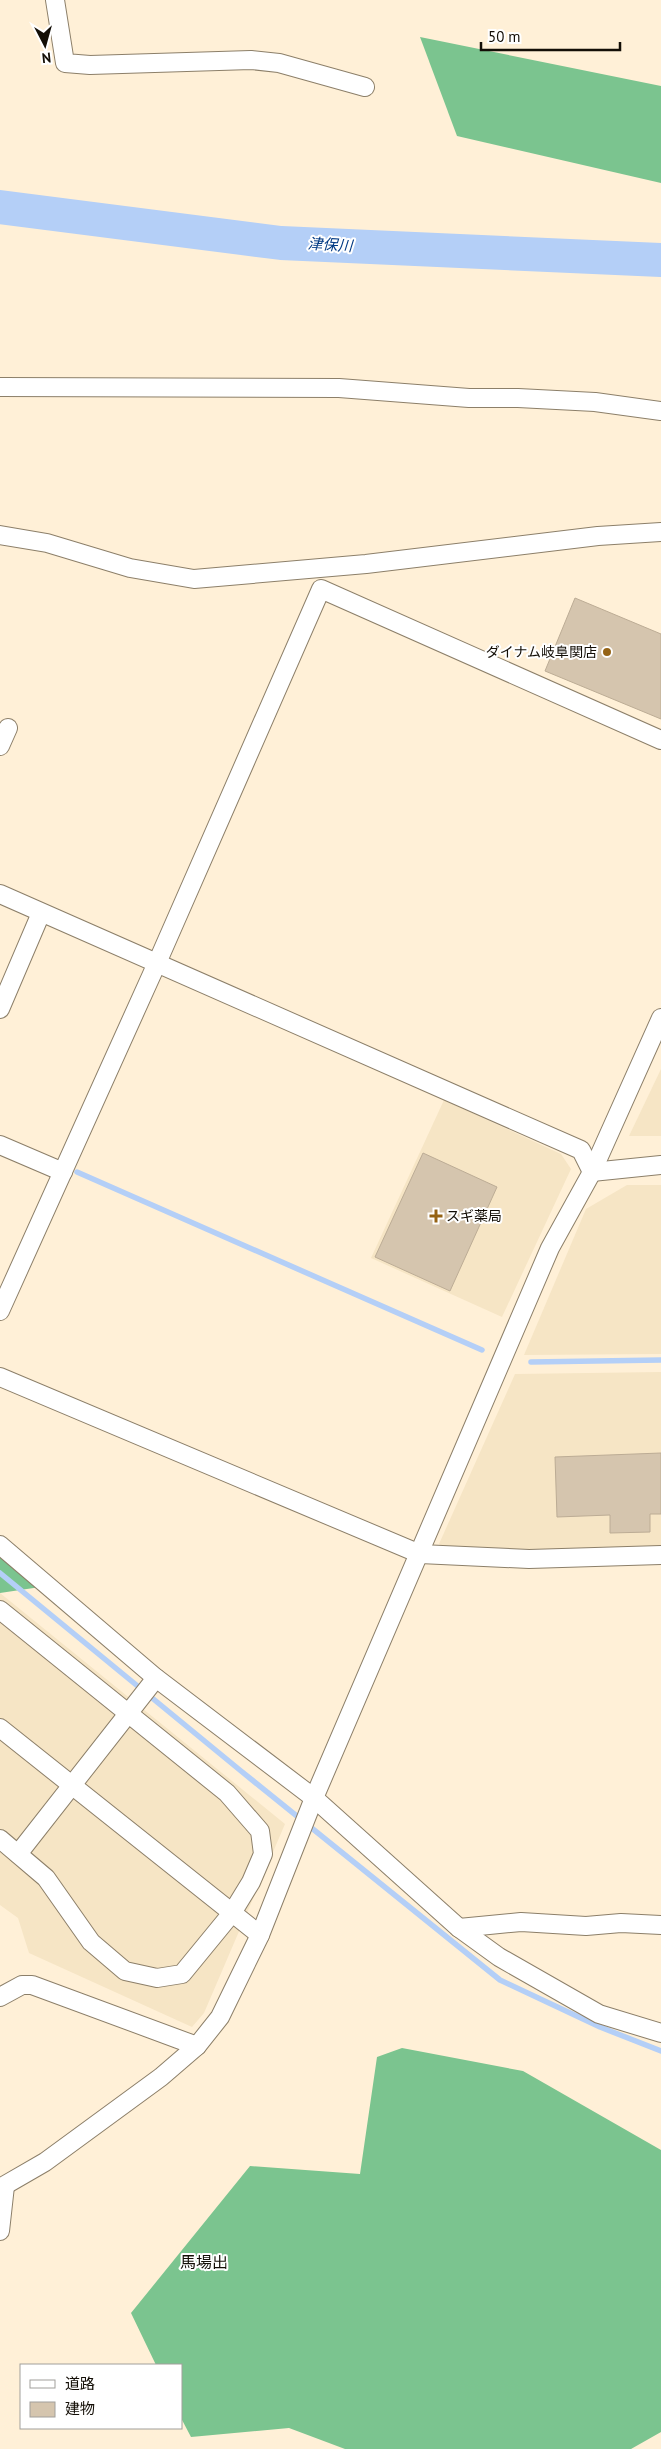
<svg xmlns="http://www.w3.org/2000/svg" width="661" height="2449" font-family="'PT Sans','Noto Sans JP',sans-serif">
  <rect width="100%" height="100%" fill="#fff0d7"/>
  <g fill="#f6e5c5">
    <polygon points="661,1069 661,1136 629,1136"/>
    <polygon points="444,1100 561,1154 571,1169 502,1317 371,1258"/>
    <polygon points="627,1185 661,1185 661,1354 524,1355 586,1209"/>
    <polygon points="661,1372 661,1551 449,1552 439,1544 515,1374"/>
    <polygon points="0,1593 285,1824 204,2013 192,2027 29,1953 18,1918 0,1905"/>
  </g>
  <g fill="#7bc48f">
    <polygon points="420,37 661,86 661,183 457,136"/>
    <polygon points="0,1544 47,1586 0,1593"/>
    <polygon points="402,2048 523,2071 661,2150 661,2432 631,2449 345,2449 289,2428 191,2437 181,2418 181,2365 156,2365 131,2313 250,2166 360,2174 377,2057"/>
  </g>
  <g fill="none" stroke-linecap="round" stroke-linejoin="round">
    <g stroke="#b4cff7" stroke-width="5.5">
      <polyline points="77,1172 482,1350"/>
      <polyline points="531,1362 661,1360"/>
      <polyline points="0,1573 241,1771 500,1980 600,2027 661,2051"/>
    </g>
    <polyline stroke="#b4cff7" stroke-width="34" points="0,207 281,243 661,260"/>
  </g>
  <g fill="#d5c5ae" stroke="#bcac95">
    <polygon points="575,598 661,634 661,719 545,671"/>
    <polygon points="423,1153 497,1187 450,1291 375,1257"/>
    <polygon points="661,1453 661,1514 650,1514 650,1532 610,1533 610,1515 557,1517 555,1457"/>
  </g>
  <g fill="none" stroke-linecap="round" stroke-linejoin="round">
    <defs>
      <g id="minor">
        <polyline points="55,0 65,63 90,65 251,60 279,63 365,87"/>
        <polyline points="0,387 339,388 469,398 518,398 595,402 661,411"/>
        <polyline points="0,535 47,543 130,568 194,579 366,564 598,536 661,532"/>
        <polyline points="0,746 8,728"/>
        <polyline points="0,894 581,1150 592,1172"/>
        <polyline points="0,1009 41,913"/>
        <polyline points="0,1145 63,1172"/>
        <polyline points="592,1172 661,1165"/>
        <polyline points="0,1311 157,963 321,589 661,740"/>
        <polyline points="0,1377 420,1554 529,1559 661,1555"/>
        <polyline points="0,1545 156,1678 314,1798 459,1928 499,1957 599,2014 661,2033"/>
        <polyline points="0,1610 227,1793 260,1831 263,1854 251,1882 232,1913 182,1974 157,1978 125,1971 91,1942 46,1878 0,1839"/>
        <polyline points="0,1728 260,1935"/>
        <polyline points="18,1854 156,1678"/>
        <polyline points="459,1928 521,1922 586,1926 621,1923 661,1925"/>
        <polyline points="0,1997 22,1985 32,1985 197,2046"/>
        <polyline points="0,2188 45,2162 161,2077 197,2046 220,2017 260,1935 314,1798 550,1248 592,1172 661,1018"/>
        <polyline points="0,2231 5,2186"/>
      </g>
    </defs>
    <use href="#minor" stroke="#8c7f69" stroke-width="20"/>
    <use href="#minor" stroke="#fff" stroke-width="18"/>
  </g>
  <g fill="#956315" stroke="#fff" stroke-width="2">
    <circle cx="607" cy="652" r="5"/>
    <path d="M433.5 1208.5h5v5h5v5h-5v5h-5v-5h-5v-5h5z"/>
  </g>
  <g text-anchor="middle" stroke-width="4" stroke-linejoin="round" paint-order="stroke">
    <g font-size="14" fill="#130e06" stroke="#fff" text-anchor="end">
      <text x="597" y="657">ダイナム岐阜関店</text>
      <text x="446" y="1221" text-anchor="start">スギ薬局</text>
    </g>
    <g font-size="15" font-style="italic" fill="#003983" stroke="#fff">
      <text transform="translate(330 245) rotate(3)" y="5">津保川</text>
    </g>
    <g font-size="16" fill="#130e06" stroke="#fff">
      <text x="204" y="2268">馬場出</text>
    </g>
  </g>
  <rect x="20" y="2364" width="162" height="65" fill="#ffffff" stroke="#a19f9b"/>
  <rect x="30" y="2380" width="25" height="8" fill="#ffffff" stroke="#a19f9b"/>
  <text x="65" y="2389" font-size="15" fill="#130e06">道路</text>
  <rect x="30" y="2402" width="25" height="15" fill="#d5c5ae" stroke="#a19f9b"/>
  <text x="65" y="2414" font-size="15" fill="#130e06">建物</text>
  <g transform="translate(45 45) rotate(174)" stroke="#ffffff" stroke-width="4" paint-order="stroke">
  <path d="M0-4L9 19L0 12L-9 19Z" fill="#130e06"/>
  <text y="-8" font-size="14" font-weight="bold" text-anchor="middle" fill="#130e06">N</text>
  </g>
  <path d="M481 42v8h139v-8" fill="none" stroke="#130e06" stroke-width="2.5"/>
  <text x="488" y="42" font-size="15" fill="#130e06" stroke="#ffffff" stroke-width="4" paint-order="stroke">50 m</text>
</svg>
